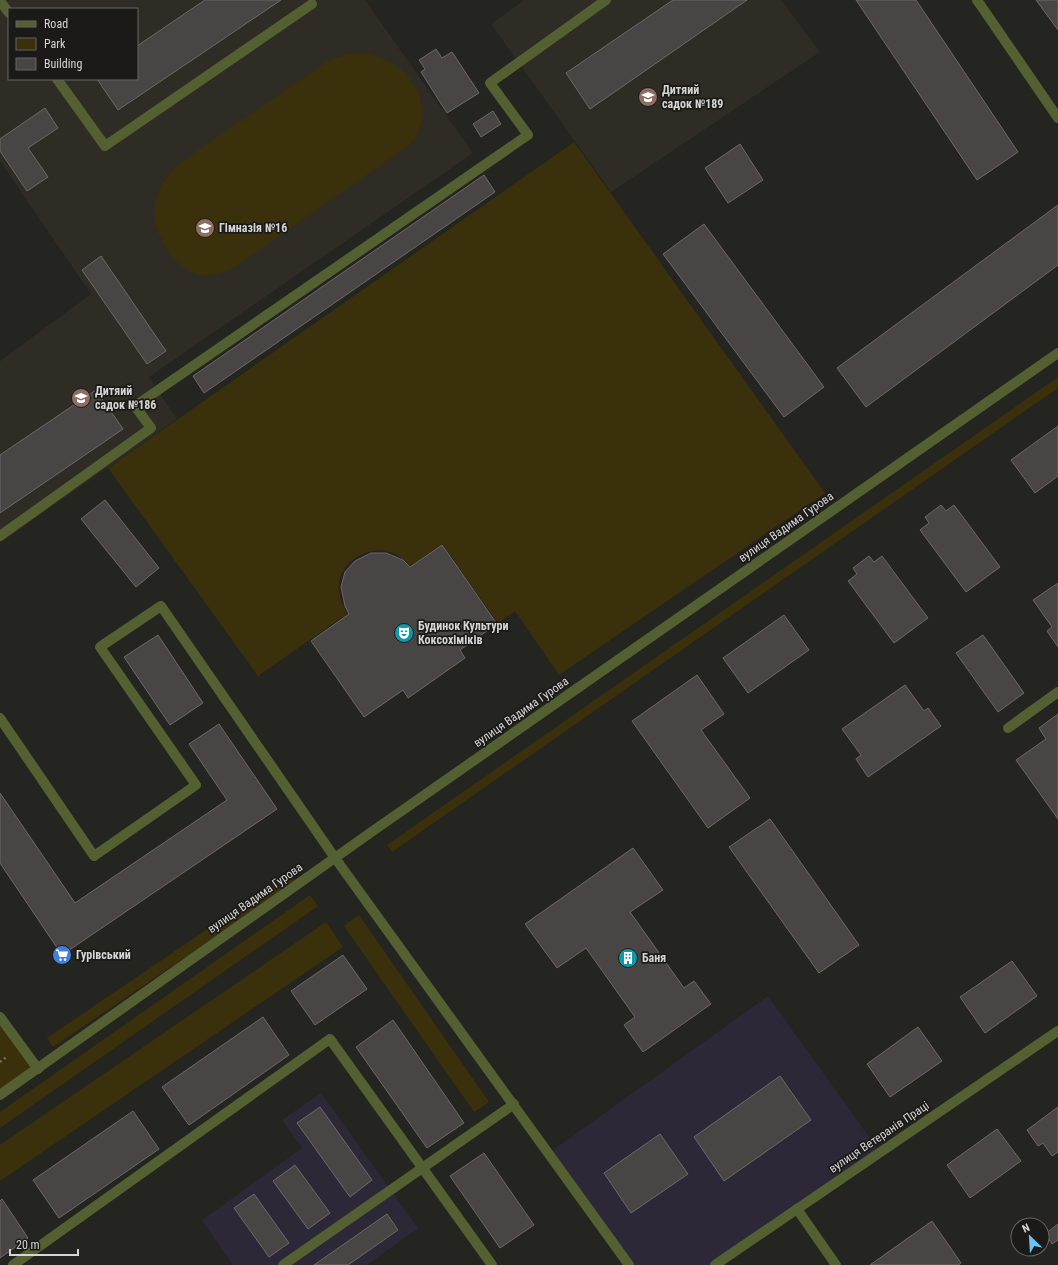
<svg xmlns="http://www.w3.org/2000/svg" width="1058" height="1265" font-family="'Roboto Condensed',sans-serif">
  <rect width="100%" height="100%" fill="#242421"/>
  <g fill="#2c2838">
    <polygon points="768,996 880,1152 715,1265 629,1265 549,1153"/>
    <polygon points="321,1093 418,1228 367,1265 233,1265 202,1220 302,1148 282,1120"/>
  </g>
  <g fill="#2e2c24" fill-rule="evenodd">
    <path d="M0,0H365L473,153L149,377L177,419L0,543V361L91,294L0,161ZM9,9H137V79H9Z"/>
    <polygon points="524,0 781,0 820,52 611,192 491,24"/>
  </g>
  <g fill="#3b300c">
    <path d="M354,53C402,51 444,103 410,145L233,268C223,272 211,278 200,275C174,269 150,231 155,205C157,189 167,176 177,165L331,59Z"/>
    <path d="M574,142L825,493L559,675L515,611L498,623L442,544L410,566C405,560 398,554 390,552C369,546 341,560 339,584C338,595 343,605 347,614L258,676L108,468Z"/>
    <polygon points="1058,377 1058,388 392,852 387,845"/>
    <polygon points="290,873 296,882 53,1047 47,1038"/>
    <polygon points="310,895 318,906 0,1128 0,1112"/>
    <polygon points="359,915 489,1102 474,1112 344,926"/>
    <polygon points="326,922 343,947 0,1181 0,1145"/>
    <polygon points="0,1017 38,1069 0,1095"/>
  </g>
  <g fill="#484544" stroke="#6d6968">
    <polygon points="205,0 281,0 118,110 97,79 137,79 137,46"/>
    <polygon points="673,0 747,0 590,109 566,73"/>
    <polygon points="856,0 916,0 1018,152 977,180"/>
    <polygon points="1036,0 1058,0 1058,30"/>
    <polygon points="436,49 442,58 452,52 479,93 447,113 421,72 425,69 419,60"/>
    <polygon points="45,108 58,128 28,148 48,177 27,191 0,151 0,139"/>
    <polygon points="493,111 501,124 481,137 473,124"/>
    <polygon points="740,144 763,180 728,203 705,168"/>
    <polygon points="484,175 495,192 204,393 193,376"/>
    <polygon points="1058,205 1058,265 866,407 837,368"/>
    <polygon points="704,224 824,387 784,417 663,254"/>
    <polygon points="101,256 166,351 147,364 82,270"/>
    <polygon points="96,390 123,429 0,513 0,455"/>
    <polygon points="1058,426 1058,476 1035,493 1011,460"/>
    <polygon points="105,500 159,568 136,587 81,519"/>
    <polygon points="941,505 946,511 954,505 1000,567 966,592 920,530 929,523 925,517"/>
    <polygon points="442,545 497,624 460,650 465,658 408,698 403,690 364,717 311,641 349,614 345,606 341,587 345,572 355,561 371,553 386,553 403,560 410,567"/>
    <polygon points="869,556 874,562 882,556 928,618 894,643 848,581 857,574 853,568"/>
    <polygon points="1058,583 1058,647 1047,631 1052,627 1033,600"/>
    <polygon points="784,615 809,650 748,693 723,658"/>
    <polygon points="158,635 203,703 170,725 124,657"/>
    <polygon points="983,635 1024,693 998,712 956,653"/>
    <polygon points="697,675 724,714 701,730 750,798 708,828 632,721"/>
    <polygon points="905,685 924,711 928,708 941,726 868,777 856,759 861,755 842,729"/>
    <polygon points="1058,714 1058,819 1016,760 1046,739 1039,728"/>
    <polygon points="219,724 277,809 62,955 0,863 0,793 75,903 227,800 189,744"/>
    <polygon points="770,819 859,945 819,973 729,847"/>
    <polygon points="633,848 663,890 630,912 684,988 694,981 711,1004 643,1052 624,1025 635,1017 586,948 557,968 525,924"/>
    <polygon points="343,955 367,989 315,1025 291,991"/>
    <polygon points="1012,961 1037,996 985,1033 960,997"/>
    <polygon points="263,1017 289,1055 189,1125 162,1087"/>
    <polygon points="393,1020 464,1123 427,1148 356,1047"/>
    <polygon points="918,1027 942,1061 890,1097 867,1064"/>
    <polygon points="780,1076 811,1120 724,1181 694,1137"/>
    <polygon points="320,1107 372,1180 350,1197 297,1123"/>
    <polygon points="1058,1107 1058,1152 1052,1156 1043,1143 1038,1146 1027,1130"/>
    <polygon points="133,1111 159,1149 59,1218 33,1180"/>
    <polygon points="997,1129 1021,1161 970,1198 947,1165"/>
    <polygon points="660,1134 688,1174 631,1213 604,1173"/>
    <polygon points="484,1153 534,1225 500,1248 450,1176"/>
    <polygon points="295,1165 330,1213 308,1229 273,1181"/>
    <polygon points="254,1194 289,1243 269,1257 234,1208"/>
    <polygon points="2,1199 28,1238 0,1258 0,1201"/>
    <polygon points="387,1214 398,1230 348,1265 314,1265"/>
    <polygon points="932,1221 961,1263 958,1265 870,1265"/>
    <polygon points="1058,1224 1058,1240 1052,1244 1045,1234"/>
  </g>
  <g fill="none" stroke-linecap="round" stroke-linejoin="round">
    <polyline stroke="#6f6f6c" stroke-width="2.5" stroke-dasharray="2 3" stroke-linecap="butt" points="0,1062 8,1056"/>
    <g stroke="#556032" stroke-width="10">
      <polyline points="977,0 1058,118"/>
      <polyline points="0,1 9,13"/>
      <polyline points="57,79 105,146 312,4"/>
      <polyline points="0,536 151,428 135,406 528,135 490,83 606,0"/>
      <polyline points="0,718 94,856 196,785 100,647 161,606 335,858 629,1265"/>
      <polyline points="1008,728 1058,692"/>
      <polyline points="0,1017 38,1069"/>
      <polyline points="0,1095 370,833 1058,353"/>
      <polyline points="797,1209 836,1265"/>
      <polyline points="13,1265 330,1039 492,1265"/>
      <polyline points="283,1265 514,1104"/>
      <polyline points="715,1265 1058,1031"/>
    </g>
  </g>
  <defs>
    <symbol id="school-disc" viewBox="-11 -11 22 22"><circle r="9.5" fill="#8d6e63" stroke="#1b1a18"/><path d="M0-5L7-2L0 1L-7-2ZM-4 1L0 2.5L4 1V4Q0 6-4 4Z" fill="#fff"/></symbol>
    <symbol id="theatre-disc" viewBox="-11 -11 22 22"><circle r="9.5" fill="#0f9aa8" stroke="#1b1a18"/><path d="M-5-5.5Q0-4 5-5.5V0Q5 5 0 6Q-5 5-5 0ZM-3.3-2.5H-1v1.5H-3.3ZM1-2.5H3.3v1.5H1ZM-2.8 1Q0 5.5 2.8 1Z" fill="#fff"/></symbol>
    <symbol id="supermarket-disc" viewBox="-11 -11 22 22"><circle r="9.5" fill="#3f7fe0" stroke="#1b1a18"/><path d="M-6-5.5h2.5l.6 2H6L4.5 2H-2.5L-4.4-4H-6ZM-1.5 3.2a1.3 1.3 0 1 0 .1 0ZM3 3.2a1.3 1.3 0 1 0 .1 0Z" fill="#fff"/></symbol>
    <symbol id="building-disc" viewBox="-11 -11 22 22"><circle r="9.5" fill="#0f9aa8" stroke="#1b1a18"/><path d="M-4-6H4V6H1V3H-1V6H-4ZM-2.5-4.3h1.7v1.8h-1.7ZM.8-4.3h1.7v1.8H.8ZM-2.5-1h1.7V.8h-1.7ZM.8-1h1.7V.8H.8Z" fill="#fff"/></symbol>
  </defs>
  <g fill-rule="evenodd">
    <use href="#school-disc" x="637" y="86" width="22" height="22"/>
    <use href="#school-disc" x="194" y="217" width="22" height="22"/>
    <use href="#school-disc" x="70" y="387" width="22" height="22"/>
    <use href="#theatre-disc" x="393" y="622" width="22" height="22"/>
    <use href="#supermarket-disc" x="51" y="944" width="22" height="22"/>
    <use href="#building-disc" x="617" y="947" width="22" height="22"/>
  </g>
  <g text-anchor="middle" stroke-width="3.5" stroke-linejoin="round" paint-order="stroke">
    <g font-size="12" font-weight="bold" fill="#d5d5d3" stroke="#1b1a18" text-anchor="start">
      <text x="662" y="94">Дитяий<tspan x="662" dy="14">садок №189</tspan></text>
      <text x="219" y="232">Гімназія №16</text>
      <text x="95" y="395">Дитяий<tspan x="95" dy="14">садок №186</tspan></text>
      <text x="418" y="630">Будинок Культури<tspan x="418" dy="14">Коксохіміків</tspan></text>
      <text x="76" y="959">Гурівський</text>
      <text x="642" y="962">Баня</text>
    </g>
    <g font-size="12" fill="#d5d5d3" stroke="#1b1a18">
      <text transform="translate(786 527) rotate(-35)" y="4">вулиця Вадима Гурова</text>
      <text transform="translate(521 712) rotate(-35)" y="4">вулиця Вадима Гурова</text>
      <text transform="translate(255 898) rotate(-35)" y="4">вулиця Вадима Гурова</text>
      <text transform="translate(879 1137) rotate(-34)" y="4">вулиця Ветеранів Праці</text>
    </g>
  </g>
  <rect x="8" y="8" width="130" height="72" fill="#1b1a18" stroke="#656563"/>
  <rect x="16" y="21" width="20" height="6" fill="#556032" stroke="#656563"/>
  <text x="44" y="28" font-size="12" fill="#d5d5d3">Road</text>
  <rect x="16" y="38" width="20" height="12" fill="#3b300c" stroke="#656563"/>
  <text x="44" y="48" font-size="12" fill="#d5d5d3">Park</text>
  <rect x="16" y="58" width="20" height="12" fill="#484544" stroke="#656563"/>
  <text x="44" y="68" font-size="12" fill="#d5d5d3">Building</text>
  <g transform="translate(1030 1237) rotate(335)"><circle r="19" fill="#1b1a18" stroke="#656563"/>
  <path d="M0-3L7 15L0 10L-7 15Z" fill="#6cc3f2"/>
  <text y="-6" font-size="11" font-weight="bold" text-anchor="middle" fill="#d5d5d3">N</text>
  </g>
  <path d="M10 1249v6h68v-6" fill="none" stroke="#d5d5d3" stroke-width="2"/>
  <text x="16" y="1249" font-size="12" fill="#d5d5d3" stroke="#1b1a18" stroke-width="3" paint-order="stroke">20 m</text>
</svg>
